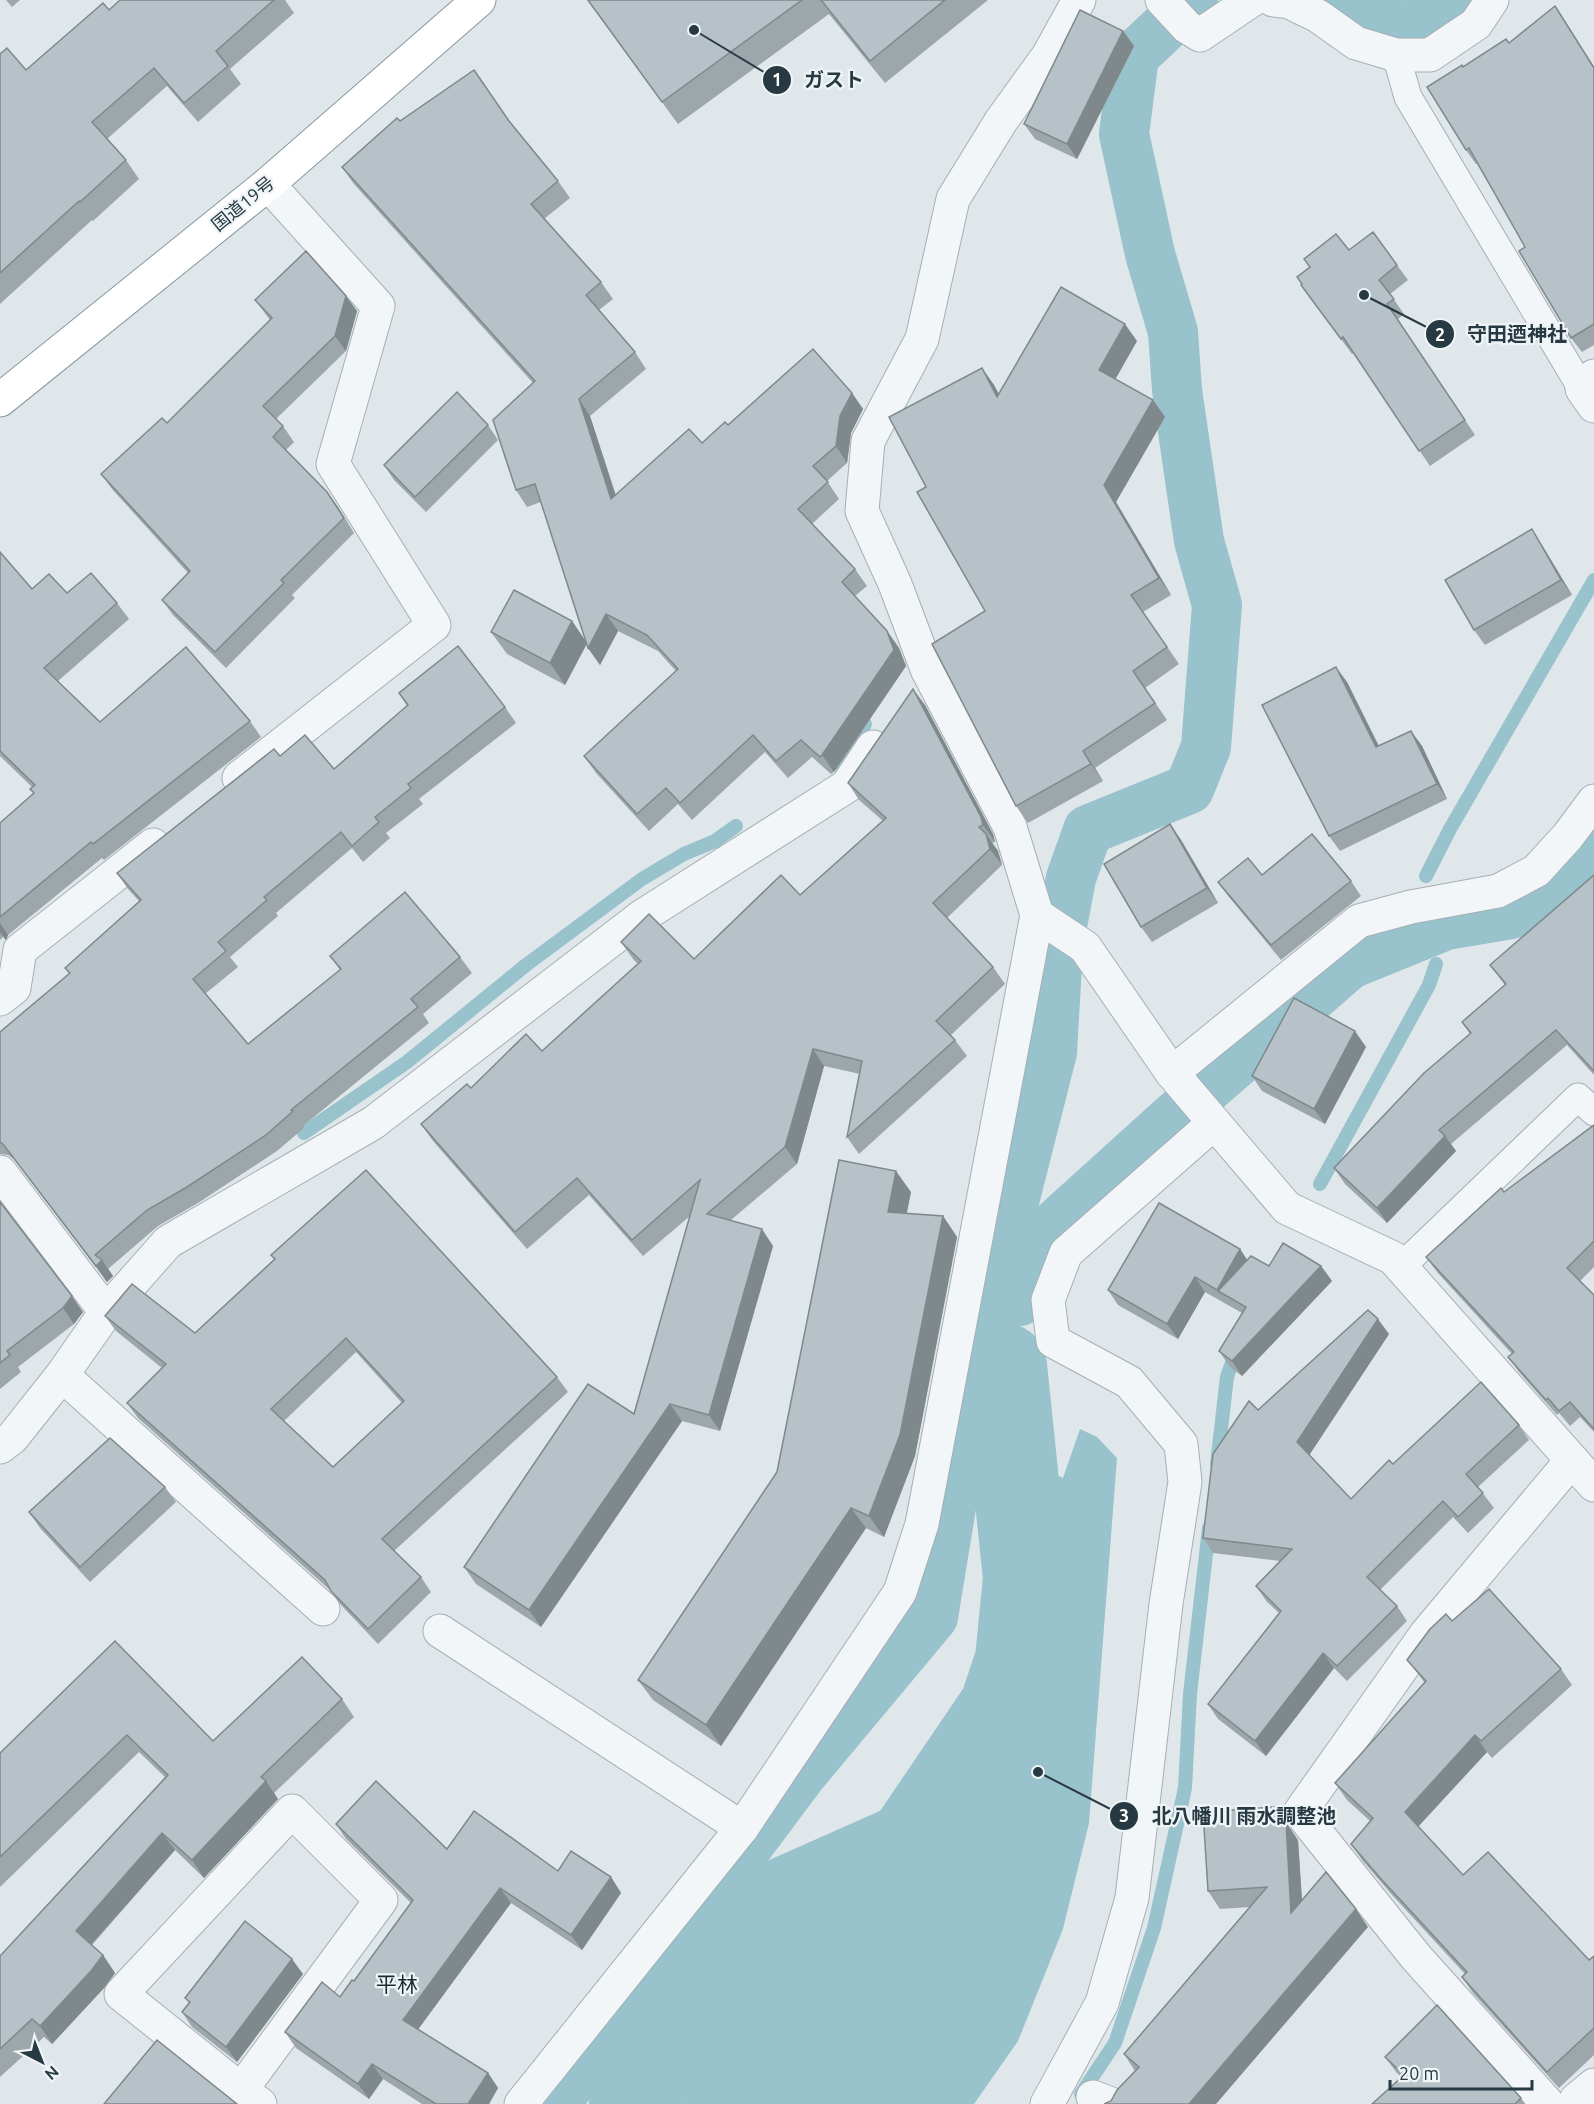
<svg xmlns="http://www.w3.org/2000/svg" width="1594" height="2104" font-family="Ubuntu,'Noto Sans JP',sans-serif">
  <rect width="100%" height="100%" fill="#e0e7ea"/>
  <polygon fill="#98c2cc" points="1080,1429 1097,1437 1117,1458 1089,1823 1063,1929 1018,2041 974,2104 684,2104 827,1894 877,1863 915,1859 956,1810 1015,1728 1058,1605 1051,1508 1043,1499 1052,1473 1063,1478"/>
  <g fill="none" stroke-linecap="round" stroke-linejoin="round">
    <g stroke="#98c2cc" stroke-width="14">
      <polyline points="841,766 865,724"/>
      <polyline points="1426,876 1450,829 1594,580"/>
      <polyline points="304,1133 407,1062 526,965 642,879 684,854 715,841 736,826"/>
      <polyline points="1320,1184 1429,985 1436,964"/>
      <polyline points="1217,1464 1227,1377 1236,1351"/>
      <polyline points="1081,2094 1115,2043 1154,1928 1185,1788 1190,1694 1209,1528"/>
    </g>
    <g stroke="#98c2cc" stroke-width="50">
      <polyline points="1337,0 1359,17 1404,26 1441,14 1457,0"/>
      <polyline points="1020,1301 1035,1243 1173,1118 1350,964 1446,925 1511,914 1576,865 1594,844"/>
      <polyline points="555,2104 801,1775 933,1617 972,1379 991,1292 1052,1052 1058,947 1071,878 1088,830 1189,789 1206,747 1217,605 1199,541 1177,390 1173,332 1150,254 1124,134 1134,56 1193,0"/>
    </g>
    <polyline stroke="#98c2cc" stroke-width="86" points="632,2104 759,1923 785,1900 909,1845 1002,1708 1018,1660 1026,1578 1004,1366"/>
    <defs>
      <g id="service">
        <polyline points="1396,55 1408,97 1582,389"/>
        <polyline points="1401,1267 1578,1097 1594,1112"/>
      </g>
      <g id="minor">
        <polyline points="1162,0 1187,27 1200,35 1252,0"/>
        <polyline points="1273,0 1289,2 1318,16 1356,43 1396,55 1430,55 1476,24 1492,0"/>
        <polyline points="1594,376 1582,389 1594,406"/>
        <polyline points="239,778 434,625 333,464 378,306 268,184"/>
        <polyline points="1037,915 1085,947 1172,1073 1287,1208 1393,1258 1594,1485"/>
        <polyline points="0,999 14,988 20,950 153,845"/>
        <polyline points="1172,1073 1359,921 1411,907 1498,891 1536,871 1568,836 1594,801"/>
        <polyline points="0,1172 106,1312"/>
        <polyline points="62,1375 323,1609"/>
        <polyline points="0,1447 12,1438 62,1375 106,1312 168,1242 373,1123 641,917 847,786 873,747"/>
        <polyline points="440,1631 742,1828"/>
        <polyline points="241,2090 381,1900 292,1811 121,1994 241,2090 260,2104"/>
        <polyline points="1093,2097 1111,2104"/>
        <polyline points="521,2104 742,1828 900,1592 922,1524 1037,915 1010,827 927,669 895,584 862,511 868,441 922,339 953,199 1001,121 1048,56 1079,0"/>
        <polyline points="1047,2104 1102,2003 1132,1898 1166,1604 1185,1482 1181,1444 1129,1382 1053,1341 1048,1300 1066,1253 1214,1123"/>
        <polyline points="1548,2104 1416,1957 1300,1812 1426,1634 1572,1460"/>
        <polyline points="1580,2104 1576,2100 1594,2085"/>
      </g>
      <polyline id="trunk" points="0,400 268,184 479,0"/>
    </defs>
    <use href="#service" stroke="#a5afb4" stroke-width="29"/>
    <use href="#minor" stroke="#a5afb4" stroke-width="35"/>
    <use href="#trunk" stroke="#8699a1" stroke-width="35"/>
    <use href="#service" stroke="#f3f6f8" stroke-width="27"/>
    <use href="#minor" stroke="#f3f6f8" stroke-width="33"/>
    <use href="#trunk" stroke="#fff" stroke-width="33"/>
  </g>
  <g fill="#9da7ab" fill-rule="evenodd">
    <polygon points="6,0 20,0 12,7"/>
    <polygon points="120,0 285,0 294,13 230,69 241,84 198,122 167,86 107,139 126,160 139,179 93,221 92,220 0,304 0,54 26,70 109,10"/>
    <polygon points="587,0 988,0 885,83 829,14 678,124"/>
    <polygon points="1555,6 1594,67 1594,345 1582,352 1571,338 1525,247 1477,164 1476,164 1466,150 1509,43"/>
    <polygon points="1123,31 1134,46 1077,159 1035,139 1024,124"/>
    <polygon points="400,121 510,123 558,181 570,198 544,219 601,282 613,299 599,310 635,352 646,369 590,416 616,495 702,443 728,425 852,393 863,409 851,433 847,463 827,481 839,499 812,524 855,569 867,586 855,596 887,631 899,648 906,666 834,772 831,774 812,757 788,778 765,752 692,820 678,804 649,831 596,773 584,756 676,671 658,651 618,631 600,665 588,648 587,644 565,685 507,654 491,632 572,621 586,642 541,502 527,507 516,490 533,383 354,184 342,167"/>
    <polygon points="1349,250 1397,265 1408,280 1390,294 1404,314 1398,319 1475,435 1430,466 1353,353 1352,354 1301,285"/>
    <polygon points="346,296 357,311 346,351 276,419 283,426 294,442 286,450 327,492 354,533 292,595 295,598 226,668 173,615 162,600 188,573 112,489 101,474 167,423 270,320 255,300"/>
    <polygon points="1137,341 1115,379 1153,400 1165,417 1116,502 1171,595 1143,612 1179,664 1145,688 1167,720 1095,768 1103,781 1028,823 1016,806 985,611 926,487 982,368 994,385 999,394"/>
    <polygon points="488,425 498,440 426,512 394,480 384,465"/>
    <polygon points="1542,545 1572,595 1485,645 1474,630"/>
    <polygon points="0,552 32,589 67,593 117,603 129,619 58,681 100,722 250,721 261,737 104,860 102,858 8,935 6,940 3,937 0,940 0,823 34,793 30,789 32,787 0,756"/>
    <polygon points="1347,682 1379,746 1411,731 1422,746 1447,799 1340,851 1329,836"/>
    <polygon points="399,693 505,707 516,723 419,799 423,804 386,833 390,838 363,862 352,848 276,913 278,916 230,957 238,967 205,994 248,1044 340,970 330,956 460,957 472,973 423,1014 429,1023 303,1126 304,1128 277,1151 198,1203 158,1226 108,1269 113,1276 107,1282 15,1160 8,1155 0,1154 0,1032 69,974 65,968 139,901 128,889 117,873 280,756 334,769 407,706"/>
    <polygon points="925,705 993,834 995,842 992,843 998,851 1002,865 947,918 993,967 1005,984 951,1035 955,1040 967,1056 859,1154 847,1137 860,1074 824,1066 797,1164 731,1220 773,1246 720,1431 682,1421 541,1627 476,1584 464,1567 634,1414 690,1216 643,1256 589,1195 527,1249 433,1141 421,1124 471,1088 542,1051 638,964 633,959 621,942 694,959 800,895 883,821 859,800 848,783"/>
    <polygon points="1170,824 1181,840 1218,903 1152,942 1141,927"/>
    <polygon points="1262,875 1351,881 1361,896 1281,960 1229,897 1218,882"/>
    <polygon points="1594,875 1594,1075 1567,1045 1451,1144 1456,1151 1387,1223 1345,1184 1334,1168 1470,1034 1462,1022 1505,985 1490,965"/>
    <polygon points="1366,1047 1325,1124 1262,1091 1252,1076"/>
    <polygon points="1594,1125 1594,1267 1580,1281 1594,1295 1594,1432 1580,1417 1570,1426 1559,1413 1557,1415 1519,1372 1508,1357 1512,1354 1437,1272 1426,1257 1504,1192"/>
    <polygon points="911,1192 906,1214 943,1216 957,1237 915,1456 884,1537 866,1528 721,1746 653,1700 638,1680 777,1472"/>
    <polygon points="0,1202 83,1312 74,1324 18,1367 21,1372 0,1389"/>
    <polygon points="1240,1249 1247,1260 1269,1266 1321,1266 1332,1281 1242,1376 1230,1367 1219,1351 1242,1313 1205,1292 1178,1339 1118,1305 1108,1290"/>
    <path d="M271,1255L557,1377L568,1392L394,1551L421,1577L431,1592L378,1644L341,1605L331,1591L138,1418L127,1403L162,1368L116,1331L105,1316L195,1333L274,1259ZM356,1352L402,1403L333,1467L284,1421Z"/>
    <polygon points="1389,1334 1309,1455 1351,1499 1393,1464 1519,1425 1529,1440 1478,1487 1494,1508 1468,1533 1453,1517 1380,1590 1397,1606 1407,1621 1347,1681 1334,1668 1266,1756 1218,1719 1208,1704 1279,1613 1267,1602 1256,1586 1280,1561 1213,1553 1203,1538 1258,1410"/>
    <polygon points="165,1487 176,1502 90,1582 40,1528 29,1512"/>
    <polygon points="1452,1621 1561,1669 1572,1685 1492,1758 1487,1752 1418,1826 1463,1875 1589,1960 1594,1956 1594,2055 1559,2088 1473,1993 1462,1977 1465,1974 1393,1896 1362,1860 1351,1844 1370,1821 1347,1800 1335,1783 1425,1683 1407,1660"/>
    <polygon points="115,1641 213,1741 342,1699 354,1717 274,1793 278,1799 204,1878 175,1850 92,1945 103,1955 115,1973 104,1988 52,2044 44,2037 0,2077 0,1956 165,1777 139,1752 0,1887 0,1753"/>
    <polygon points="336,1824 447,1849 558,1871 611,1877 621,1893 582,1950 511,1903 418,2029 488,2073 498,2088 489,2104 422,2104 383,2079 369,2099 296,2048 285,2032 340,1997 354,1981 411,1903 346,1839"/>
    <polygon points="1298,1840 1302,1901 1368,1927 1111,2101 1135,2071 1124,2054 1250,1907 1220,1909 1208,1891"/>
    <polygon points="303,1974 237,2062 192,2027 182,2012 189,2003 185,1998"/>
    <polygon points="1385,2057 1521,2098 1525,2104 1372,2104 1401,2077 1396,2072"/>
  </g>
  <g fill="#7f888b">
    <polygon points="1555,6 1565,21 1594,67 1594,68"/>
    <polygon points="1123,31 1134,46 1077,159 1067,144"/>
    <polygon points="346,296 357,311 346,351 335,336"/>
    <polygon points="1125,324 1137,341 1111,387 1099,370"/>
    <polygon points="982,368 994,385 1009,414 997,397"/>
    <polygon points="852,393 863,409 851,433 847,463 836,446 840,416"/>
    <polygon points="579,399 590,416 622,516 611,499"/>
    <polygon points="1153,400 1165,417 1116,502 1171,595 1159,578 1104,485"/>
    <polygon points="327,492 338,507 354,533 344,518"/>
    <polygon points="1532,529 1542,545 1572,595 1561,580"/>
    <polygon points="606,614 618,631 600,665 588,648"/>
    <polygon points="572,621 587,643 565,685 550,663"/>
    <polygon points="887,631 899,648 906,666 834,772 822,755"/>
    <polygon points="1336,667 1347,682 1387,763 1376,747"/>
    <polygon points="913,689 925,705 993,834 995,842 983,825"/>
    <polygon points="1411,731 1422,746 1447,799 1437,784"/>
    <polygon points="1083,751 1095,768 1103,781 1091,764"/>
    <polygon points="1170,824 1181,840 1218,903 1207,888"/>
    <polygon points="986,834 998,851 1002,865 990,849"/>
    <polygon points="0,923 8,935 6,940 0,932"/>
    <polygon points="1355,1031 1366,1047 1325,1124 1314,1109"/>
    <polygon points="813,1049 824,1066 797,1164 785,1147"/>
    <polygon points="1445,1136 1456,1151 1387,1223 1377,1208"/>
    <polygon points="896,1171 911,1192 903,1233 888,1212"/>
    <polygon points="943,1216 957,1237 915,1456 884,1537 869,1516"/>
    <polygon points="762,1229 773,1246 720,1431 709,1415"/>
    <polygon points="1240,1249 1250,1264 1218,1291 1228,1305 1217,1290"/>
    <polygon points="102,1260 113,1276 107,1282 96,1266"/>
    <polygon points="1321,1266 1332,1281 1242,1376 1232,1361"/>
    <polygon points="1195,1277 1205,1292 1178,1339 1167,1324"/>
    <polygon points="72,1296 83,1312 74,1324 63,1308"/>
    <polygon points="1378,1319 1389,1334 1308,1457 1297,1442"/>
    <polygon points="670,1404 682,1421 541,1627 529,1610"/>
    <polygon points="851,1508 866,1528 721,1746 706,1725"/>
    <polygon points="1323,1653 1334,1668 1266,1756 1255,1741"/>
    <polygon points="1475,1735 1487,1752 1417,1828 1405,1812"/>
    <polygon points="266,1781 278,1799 204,1878 192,1860"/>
    <polygon points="1286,1822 1298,1840 1304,1930 1291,1913"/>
    <polygon points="162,1833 175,1850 88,1948 76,1931"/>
    <polygon points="611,1877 621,1893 582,1950 571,1935"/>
    <polygon points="500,1888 511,1903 414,2035 403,2020"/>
    <polygon points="1356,1909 1368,1927 1216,2104 1189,2104"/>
    <polygon points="103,1955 115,1973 104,1988 52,2044 40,2026"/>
    <polygon points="292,1959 303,1974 237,2062 226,2047"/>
    <polygon points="372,2064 383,2079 369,2099 358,2084"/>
    <polygon points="488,2073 498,2088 489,2104 468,2104"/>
  </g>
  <g fill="#b6c2c7" stroke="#7f888b" stroke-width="1.5" fill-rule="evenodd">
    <polygon points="120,0 274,0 216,51 228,66 184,103 154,68 92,122 126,160 80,202 79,201 0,273 0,54 7,48 26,70 103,3 109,10"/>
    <polygon points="588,0 802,0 662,102"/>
    <polygon points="821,0 945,0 870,61"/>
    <polygon points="1555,6 1594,68 1594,324 1571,338 1519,251 1525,247 1469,148 1466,150 1427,87 1462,65 1463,67 1506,39 1509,43"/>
    <polygon points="1080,10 1123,31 1067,144 1024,124"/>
    <polygon points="474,70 509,121 558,181 531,204 601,282 586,295 635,352 579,399 611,499 689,429 702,443 725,422 728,425 813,349 852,393 840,416 836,446 813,466 828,482 798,509 855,569 842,582 887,631 894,650 822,755 820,757 801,740 776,761 753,735 680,803 666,788 637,814 584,756 678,669 647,635 606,614 588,648 535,484 516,490 493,420 535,381 342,167 397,118 400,121"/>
    <polygon points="1373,232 1397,265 1379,280 1394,299 1387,304 1465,420 1419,451 1343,337 1341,339 1301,285 1302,284 1297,277 1310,267 1304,259 1336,234 1349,250"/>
    <polygon points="306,251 346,296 335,336 263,406 283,426 273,437 327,492 344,518 281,580 284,583 215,652 162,600 190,571 101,474 162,418 167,423 272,318 255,300"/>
    <polygon points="1061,287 1125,324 1099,370 1153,400 1104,485 1159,578 1131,595 1167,647 1133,671 1155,703 1083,751 1091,764 1016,806 932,644 985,611 917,492 926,487 889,417 982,368 997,397"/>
    <polygon points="457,392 488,425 415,497 384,465"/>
    <polygon points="1532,529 1561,580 1474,630 1445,580"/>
    <polygon points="0,552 32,589 49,574 67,593 91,573 117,603 44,668 100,722 186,647 250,721 93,844 91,842 0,917 0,823 34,793 30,789 35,785 0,751"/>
    <polygon points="514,590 572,621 550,663 491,632"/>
    <polygon points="458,646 505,707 408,784 411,788 375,817 379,822 352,846 341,832 264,897 267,900 218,942 226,951 193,979 248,1044 341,969 330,956 405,892 460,957 411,999 418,1007 291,1110 293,1111 266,1135 187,1187 147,1210 95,1255 102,1260 96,1266 3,1144 0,1142 0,1032 70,973 65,968 141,900 117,873 274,749 280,756 305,735 334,769 408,705 399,693"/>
    <polygon points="1336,667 1376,747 1411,731 1437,784 1329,836 1262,705"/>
    <polygon points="913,689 981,817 983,825 979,827 986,834 990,849 933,903 993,967 936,1021 955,1040 847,1137 862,1061 813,1049 785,1147 707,1214 762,1229 709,1415 670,1404 529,1610 464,1567 588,1384 634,1414 700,1180 632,1240 577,1178 515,1232 421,1124 467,1084 471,1088 526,1034 542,1051 641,961 621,942 649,914 694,959 781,875 800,895 886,818 848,783"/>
    <polygon points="1170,824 1207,888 1141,927 1104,864"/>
    <polygon points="1312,834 1351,881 1271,945 1218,882 1248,858 1262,875"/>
    <polygon points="1594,875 1594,1071 1556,1030 1439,1130 1445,1136 1377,1208 1334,1168 1424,1073 1471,1033 1462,1022 1506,984 1490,965"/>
    <polygon points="1294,998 1355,1031 1314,1109 1252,1076"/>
    <polygon points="1594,1125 1594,1241 1567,1268 1594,1295 1594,1429 1570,1402 1559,1411 1548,1398 1546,1400 1508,1357 1514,1352 1426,1257 1501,1188 1504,1192"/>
    <polygon points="839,1160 896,1171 888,1212 943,1216 900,1435 869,1516 851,1508 706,1725 638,1680 777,1472"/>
    <path d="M366,1170L557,1377L382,1539L421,1577L368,1629L331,1591L325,1580L127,1403L166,1364L105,1316L132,1284L195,1333L275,1259L271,1255ZM346,1338L404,1401L333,1467L271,1409Z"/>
    <polygon points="0,1202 72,1296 63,1308 7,1351 10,1355 0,1363"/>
    <polygon points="1159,1203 1240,1249 1217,1290 1195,1277 1167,1324 1108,1290"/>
    <polygon points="1283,1243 1321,1266 1232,1361 1219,1351 1246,1307 1218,1291 1251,1256 1269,1266"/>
    <polygon points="1368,1310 1378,1319 1297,1442 1351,1499 1389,1460 1393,1464 1481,1382 1519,1425 1466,1474 1483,1493 1458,1517 1443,1501 1367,1577 1397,1606 1337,1666 1323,1653 1255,1741 1208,1704 1281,1611 1256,1586 1292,1549 1203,1538 1213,1454 1249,1401 1258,1410"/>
    <polygon points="110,1438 165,1487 80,1567 29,1512"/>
    <polygon points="1489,1589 1561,1669 1481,1741 1475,1735 1405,1812 1463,1875 1488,1852 1589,1960 1594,1956 1594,2028 1547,2072 1462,1977 1467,1972 1382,1880 1351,1844 1373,1818 1335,1783 1426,1681 1407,1660 1430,1629 1446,1614 1452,1621"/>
    <polygon points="115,1641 213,1741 302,1657 342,1699 261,1777 266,1781 192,1860 162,1833 76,1931 103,1955 91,1971 40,2026 32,2019 0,2049 0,1956 168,1775 127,1735 0,1857 0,1753"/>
    <polygon points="376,1781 447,1849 474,1811 558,1871 571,1851 611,1877 571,1935 500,1888 403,2020 488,2073 468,2104 436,2104 372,2064 358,2084 285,2032 322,1982 340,1997 352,1980 354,1981 413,1900 336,1824"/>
    <polygon points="1274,1807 1286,1822 1291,1913 1326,1872 1356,1909 1189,2104 1104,2104 1111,2101 1117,2090 1139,2067 1124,2054 1267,1887 1208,1891 1203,1812"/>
    <polygon points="245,1921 292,1959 226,2047 182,2012 190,2002 185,1998"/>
    <polygon points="1437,2005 1521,2098 1515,2104 1372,2104 1404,2075 1385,2057"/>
    <polygon points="157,2040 237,2104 104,2104"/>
  </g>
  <g text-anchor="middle" stroke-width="4.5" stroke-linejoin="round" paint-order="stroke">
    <g font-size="18" fill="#273942" stroke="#eff5f7">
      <text transform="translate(243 204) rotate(-39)" y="6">国道19号</text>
    </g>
    <g font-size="21" fill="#192a33" stroke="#eff5f7">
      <text x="397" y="1992">平林</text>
    </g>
  </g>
  <path fill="none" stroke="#273942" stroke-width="2" d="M694 30L777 80M1364 295L1440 334M1038 1772L1124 1816"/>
  <g fill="#273942" stroke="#eff5f7" stroke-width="2">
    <circle cx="694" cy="30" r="6"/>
    <circle cx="1364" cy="295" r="6"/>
    <circle cx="1038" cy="1772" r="6"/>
    <circle cx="777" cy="80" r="15"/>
    <circle cx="1440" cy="334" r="15"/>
    <circle cx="1124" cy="1816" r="15"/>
  </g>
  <g font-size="18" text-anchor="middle" font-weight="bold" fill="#fff">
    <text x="777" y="86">1</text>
    <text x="1440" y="341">2</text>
    <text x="1124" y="1822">3</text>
  </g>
  <g font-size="20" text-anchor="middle" font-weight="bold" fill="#273942" stroke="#eff5f7" stroke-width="4.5" stroke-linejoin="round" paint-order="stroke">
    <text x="834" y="87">ガスト</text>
    <text x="1517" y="341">守田迺神社</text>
    <text x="1244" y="1823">北八幡川 雨水調整池</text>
  </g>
  <g transform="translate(42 2062) rotate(138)" stroke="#eff5f7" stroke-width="4.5" paint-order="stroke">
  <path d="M0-4.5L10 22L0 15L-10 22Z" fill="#273942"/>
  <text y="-9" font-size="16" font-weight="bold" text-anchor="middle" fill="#273942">N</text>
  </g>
  <path d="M1390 2080v9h142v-9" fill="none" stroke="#273942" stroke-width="3"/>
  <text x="1399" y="2080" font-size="18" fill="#273942" stroke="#eff5f7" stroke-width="4.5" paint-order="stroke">20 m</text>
</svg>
